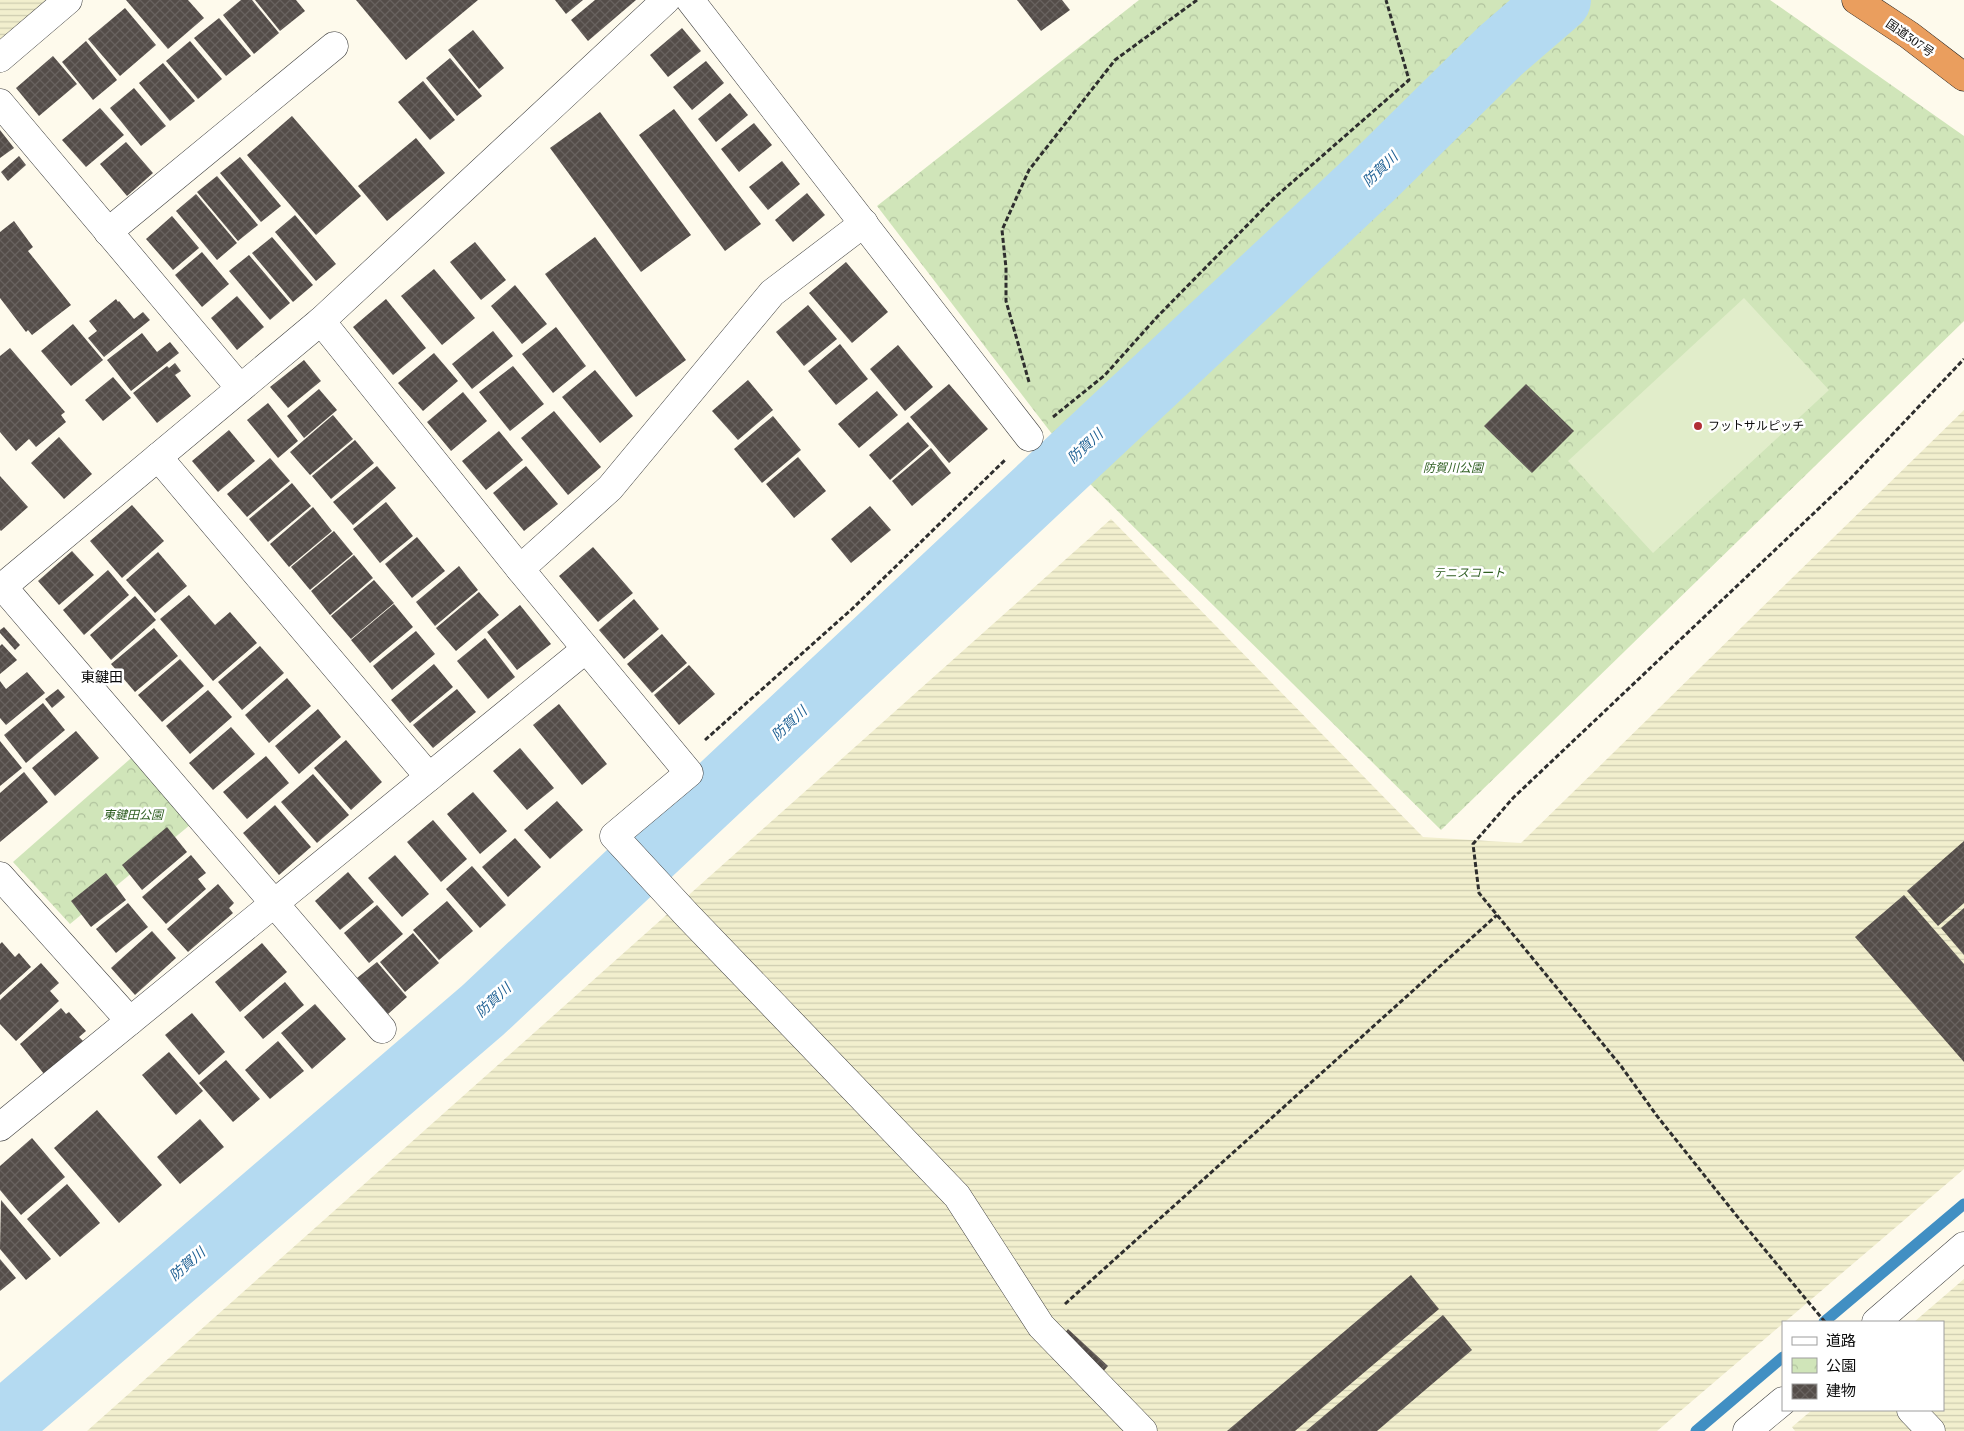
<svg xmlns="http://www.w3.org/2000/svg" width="1964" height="1431" font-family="'PT Serif','Noto Sans JP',serif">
  <defs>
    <pattern id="farmland-rules" width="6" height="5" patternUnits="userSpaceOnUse" patternTransform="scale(1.25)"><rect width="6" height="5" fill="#f2efce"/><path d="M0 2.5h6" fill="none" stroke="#ceccb0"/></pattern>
    <pattern id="park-crowns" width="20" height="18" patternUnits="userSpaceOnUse" patternTransform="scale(1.25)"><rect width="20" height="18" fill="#d0e5b9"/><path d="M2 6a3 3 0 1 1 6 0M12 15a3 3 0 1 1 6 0" fill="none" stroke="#b1c39e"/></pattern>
    <pattern id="building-cross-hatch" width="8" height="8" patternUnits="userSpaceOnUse" patternTransform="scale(1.25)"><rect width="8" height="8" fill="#544d49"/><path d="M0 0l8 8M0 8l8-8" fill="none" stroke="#68625f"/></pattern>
  </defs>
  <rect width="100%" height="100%" fill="#fefaec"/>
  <g fill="url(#farmland-rules)">
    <polygon points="0,0 51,0 0,44"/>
    <polygon points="1964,410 1964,1169 1657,1431 87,1431 1111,519 1423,837 1521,843"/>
    <polygon points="1964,1279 1964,1431 1795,1431 1792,1427 1812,1410 1943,1410 1943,1322 1914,1322"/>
  </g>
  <g fill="url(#park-crowns)">
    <polygon points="1139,0 1542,0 1062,447 877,206"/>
    <polygon points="1587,0 1770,0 1964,136 1964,321 1441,830 1079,473"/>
    <polygon points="138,752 196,820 70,924 13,862"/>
  </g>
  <polygon fill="#e1edca" points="1744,298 1829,390 1653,553 1568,461"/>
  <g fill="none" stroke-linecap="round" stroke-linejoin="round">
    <g stroke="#418fc3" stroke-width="11">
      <polyline points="1824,1322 1964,1204"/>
      <polyline points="1696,1431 1783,1357"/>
    </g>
    <polyline stroke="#b4daf1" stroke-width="64" points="0,1425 483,1010 1371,178 1500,51 1559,0"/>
  </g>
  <g fill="url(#building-cross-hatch)">
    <polygon points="126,0 188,0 204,18 168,49"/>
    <polygon points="241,0 252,0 279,33 254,54 223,15"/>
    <polygon points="255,0 296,0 305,11 280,31"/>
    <polygon points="356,0 478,0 406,60"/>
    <polygon points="555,0 583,0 566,14"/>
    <polygon points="595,0 636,0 588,41 571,20"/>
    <polygon points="1017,0 1062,0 1070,10 1041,31"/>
    <polygon points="125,8 156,45 120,76 88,39"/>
    <polygon points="219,18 251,56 226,76 194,38"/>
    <polygon points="682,28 701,51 668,77 650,55"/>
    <polygon points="473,30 504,68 479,89 448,50"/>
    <polygon points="86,41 117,80 93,100 62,62"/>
    <polygon points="190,41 222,79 198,99 166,61"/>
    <polygon points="53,56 77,84 39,116 16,88"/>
    <polygon points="450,58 482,96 457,116 426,78"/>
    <polygon points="706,61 724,83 692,110 673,87"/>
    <polygon points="163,63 195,101 170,121 139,83"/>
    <polygon points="423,81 455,120 430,140 398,102"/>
    <polygon points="134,88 166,126 141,146 110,108"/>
    <polygon points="730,93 748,115 716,142 698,119"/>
    <polygon points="100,108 124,135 86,167 62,140"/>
    <polygon points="674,109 761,224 725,251 639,135"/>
    <polygon points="600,112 691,235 641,272 550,148"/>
    <polygon points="292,116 361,196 316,235 247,155"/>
    <polygon points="754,123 772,145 739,172 721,149"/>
    <polygon points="0,130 14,148 0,158"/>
    <polygon points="416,138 445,173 387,221 358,186"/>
    <polygon points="126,142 153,173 127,196 100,164"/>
    <polygon points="19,156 26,165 8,181 1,172"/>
    <polygon points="240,157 281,206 261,222 220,173"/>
    <polygon points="782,161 800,184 768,210 749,187"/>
    <polygon points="217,176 258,225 238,241 197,192"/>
    <polygon points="807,193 825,215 793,242 775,220"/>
    <polygon points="196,194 237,243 217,260 176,211"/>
    <polygon points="295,215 336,264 316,281 275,232"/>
    <polygon points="172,216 199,248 173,270 146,239"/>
    <polygon points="14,221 33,247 28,251 71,305 32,335 28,330 26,332 0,298 0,232"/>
    <polygon points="272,237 313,285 293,302 252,253"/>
    <polygon points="595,237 686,360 636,397 545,274"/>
    <polygon points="475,242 506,280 481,300 450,262"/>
    <polygon points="202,252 229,284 202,307 175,275"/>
    <polygon points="249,255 290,303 270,320 229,271"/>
    <polygon points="846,262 888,312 852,343 809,293"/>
    <polygon points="434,269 475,318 442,345 401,296"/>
    <polygon points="515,285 547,324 522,344 491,306"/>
    <polygon points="237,296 264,327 237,350 211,318"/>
    <polygon points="116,299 118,302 119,301 134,319 143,312 150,320 104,357 88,338 97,331 89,321"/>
    <polygon points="386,299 426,348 393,375 353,327"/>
    <polygon points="808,305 837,339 804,366 776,332"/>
    <polygon points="73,324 103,360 71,386 41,351"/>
    <polygon points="556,327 586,366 553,393 522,354"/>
    <polygon points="493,331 513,356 472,389 452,364"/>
    <polygon points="142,333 157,352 170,342 179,353 131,391 107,360"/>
    <polygon points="840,344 868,379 836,405 808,371"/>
    <polygon points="898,345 933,387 905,411 870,369"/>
    <polygon points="10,348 65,412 61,415 66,422 36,447 29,439 16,451 0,432 0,356"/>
    <polygon points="434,353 458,381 423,411 398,383"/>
    <polygon points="304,360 321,381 288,408 270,387"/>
    <polygon points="175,363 181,371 175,375 191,396 157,423 133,393 167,366 169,368"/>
    <polygon points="513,366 544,404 510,431 479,392"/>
    <polygon points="595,370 633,416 600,443 562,397"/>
    <polygon points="113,377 131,398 103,421 85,400"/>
    <polygon points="748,380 773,410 738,440 712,411"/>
    <polygon points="949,384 988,429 949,463 910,417"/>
    <polygon points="1526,384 1574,431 1532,473 1484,426"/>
    <polygon points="319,389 337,410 304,438 287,416"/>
    <polygon points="877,391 898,415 859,448 838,424"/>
    <polygon points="463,392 487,421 451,451 427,422"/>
    <polygon points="268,403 298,441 278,458 247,420"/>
    <polygon points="554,411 601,467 568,495 521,438"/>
    <polygon points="333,415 353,439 310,475 290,452"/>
    <polygon points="773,416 801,450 762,483 734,449"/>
    <polygon points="908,422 929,446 890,480 869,455"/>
    <polygon points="229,430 255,461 218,492 192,461"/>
    <polygon points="499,431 523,460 486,490 462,461"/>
    <polygon points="59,437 92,474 64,499 31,463"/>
    <polygon points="355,440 374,463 331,499 312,476"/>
    <polygon points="931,448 951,473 912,506 892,481"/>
    <polygon points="798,457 826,491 794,518 766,484"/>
    <polygon points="270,458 290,481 247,517 227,494"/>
    <polygon points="377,466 396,488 353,525 333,502"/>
    <polygon points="526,466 558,504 524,531 493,493"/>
    <polygon points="0,476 28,507 1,531 0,530"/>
    <polygon points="292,483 311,506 268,542 249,519"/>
    <polygon points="386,502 413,536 380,563 353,529"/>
    <polygon points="132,505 164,541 122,578 90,541"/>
    <polygon points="870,506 891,530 851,563 831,539"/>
    <polygon points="313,507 332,531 289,567 270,544"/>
    <polygon points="334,531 353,554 310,590 291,567"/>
    <polygon points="417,537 445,571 412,598 385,564"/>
    <polygon points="593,547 633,593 598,622 559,576"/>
    <polygon points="72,551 94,575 59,605 38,581"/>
    <polygon points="158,552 187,586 155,613 126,580"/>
    <polygon points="354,555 373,578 330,615 311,591"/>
    <polygon points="459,566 478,590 435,626 416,602"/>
    <polygon points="108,570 129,595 84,635 63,610"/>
    <polygon points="374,580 394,603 351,639 331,616"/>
    <polygon points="479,592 499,615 456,651 436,628"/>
    <polygon points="189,595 215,625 230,612 257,643 213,681 160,619"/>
    <polygon points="135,596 156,620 111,660 90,635"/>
    <polygon points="634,599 659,629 624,659 599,630"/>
    <polygon points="394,604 413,627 370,663 351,640"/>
    <polygon points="520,605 551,644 517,670 487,632"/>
    <polygon points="4,627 20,645 15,650 0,633 0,630"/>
    <polygon points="154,628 178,656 135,692 111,664"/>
    <polygon points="416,631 435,654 392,690 373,666"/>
    <polygon points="662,634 687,663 652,693 627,664"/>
    <polygon points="485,638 515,677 488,699 457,661"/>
    <polygon points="2,644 17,660 0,674 0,646"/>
    <polygon points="260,646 284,673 242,710 218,682"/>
    <polygon points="180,659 204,686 162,722 138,695"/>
    <polygon points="434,664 453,687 410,723 391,700"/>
    <polygon points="689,665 715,694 679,725 654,695"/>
    <polygon points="27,672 45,693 6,725 0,718 0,681 6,689"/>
    <polygon points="287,678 311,706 269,743 245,715"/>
    <polygon points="58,689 65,697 52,708 45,699"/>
    <polygon points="457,689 476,712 433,748 413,725"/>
    <polygon points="208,690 232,717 190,754 166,726"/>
    <polygon points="43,703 65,730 26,763 4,735"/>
    <polygon points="559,704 607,764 582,785 533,725"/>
    <polygon points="318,709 341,737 299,774 275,746"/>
    <polygon points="231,727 255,754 213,790 189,763"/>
    <polygon points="76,731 99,758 55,796 32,768"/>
    <polygon points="346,740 382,782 351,810 314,768"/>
    <polygon points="0,741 22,768 0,786"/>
    <polygon points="520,748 554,788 527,810 493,771"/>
    <polygon points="266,756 289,783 247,819 223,792"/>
    <polygon points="24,772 48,802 0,842 0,793"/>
    <polygon points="313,774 349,815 317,843 281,802"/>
    <polygon points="473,792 507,831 480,854 447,814"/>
    <polygon points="557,801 583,830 550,859 524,830"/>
    <polygon points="275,805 311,847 279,875 243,833"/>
    <polygon points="433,820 467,859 441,882 407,842"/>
    <polygon points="167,827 187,852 142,890 122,865"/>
    <polygon points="515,838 541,867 508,897 482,867"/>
    <polygon points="1964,841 1964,903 1938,926 1907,891"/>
    <polygon points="191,855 206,873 198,879 206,889 166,924 142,897"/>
    <polygon points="395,855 429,894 402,917 368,878"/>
    <polygon points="472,866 506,905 480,928 446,889"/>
    <polygon points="348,872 374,902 340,930 315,901"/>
    <polygon points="106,873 126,900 91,927 71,901"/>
    <polygon points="218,884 234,903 229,908 233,913 188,952 167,929"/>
    <polygon points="1904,895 1964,964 1964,1062 1855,937"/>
    <polygon points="447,901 473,931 439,960 413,930"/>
    <polygon points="128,903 148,927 116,953 96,929"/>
    <polygon points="377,905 403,934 369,963 344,933"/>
    <polygon points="1964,908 1964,955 1941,928"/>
    <polygon points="152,931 176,958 135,995 111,968"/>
    <polygon points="413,933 439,963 405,992 380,962"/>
    <polygon points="2,942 15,957 19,953 31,967 0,995 0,944"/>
    <polygon points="262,943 287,972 240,1012 215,982"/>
    <polygon points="377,962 407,997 388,1014 357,978"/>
    <polygon points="41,963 59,983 50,991 59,1001 16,1041 0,1024 0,1000"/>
    <polygon points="285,982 304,1005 263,1039 244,1017"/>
    <polygon points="315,1004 346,1039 312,1069 281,1033"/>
    <polygon points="61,1008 66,1014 69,1012 86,1031 79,1037 83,1041 44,1074 20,1044"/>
    <polygon points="192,1013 225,1052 199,1075 165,1035"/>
    <polygon points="278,1041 304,1071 270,1099 245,1070"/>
    <polygon points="169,1052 203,1091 176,1115 142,1075"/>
    <polygon points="226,1060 260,1099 233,1122 199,1083"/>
    <polygon points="97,1110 162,1185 119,1223 54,1148"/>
    <polygon points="200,1119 224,1147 180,1184 157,1157"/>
    <polygon points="32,1138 65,1177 21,1215 0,1190 0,1166"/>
    <polygon points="67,1184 100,1223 60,1257 27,1219"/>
    <polygon points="1,1200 51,1259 26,1280 0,1249"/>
    <polygon points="0,1259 16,1278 0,1291"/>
    <polygon points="1411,1275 1439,1309 1295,1431 1227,1431"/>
    <polygon points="1443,1315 1472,1350 1377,1431 1306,1431"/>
    <polygon points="1068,1329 1108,1366 1101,1374 1061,1338"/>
  </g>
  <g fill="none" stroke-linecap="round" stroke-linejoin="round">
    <defs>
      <g id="minor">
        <polyline points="690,0 1029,437"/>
        <polyline points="0,58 68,0"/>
        <polyline points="0,103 240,388"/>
        <polyline points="108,232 334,46"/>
        <polyline points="321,321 520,569 689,773 614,836 687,915 957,1196 1041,1326 1143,1431"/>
        <polyline points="158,457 429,777"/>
        <polyline points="520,569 610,488 772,293 864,223"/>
        <polyline points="3,587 382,1029"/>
        <polyline points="0,589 321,321 666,0"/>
        <polyline points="0,876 130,1021"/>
        <polyline points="0,1127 586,649"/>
        <polyline points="1876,1322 1964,1246"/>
        <polyline points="1911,1410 1931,1431"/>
        <polyline points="1747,1431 1783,1401"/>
      </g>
      <polyline id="highway" points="1856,0 1909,35 1964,77"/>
    </defs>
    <use href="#minor" stroke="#3f3f3f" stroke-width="29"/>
    <use href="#highway" stroke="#1d1d1d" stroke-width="29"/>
    <g stroke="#2e2e2e" stroke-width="3" stroke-dasharray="5 2.5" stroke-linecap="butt">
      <polyline points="1029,382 1006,301 1006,268 1002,230 1029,170 1115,60 1197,0"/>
      <polyline points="1053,417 1105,375 1157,317 1273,199 1409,80 1386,0"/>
      <polyline points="705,740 852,609 1005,460"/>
      <polyline points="1065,1304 1497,915"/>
      <polyline points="1825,1322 1736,1215 1657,1116 1621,1066 1479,893 1473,844 1513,798 1851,478 1964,359"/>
    </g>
    <use href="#minor" stroke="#fff" stroke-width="28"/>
    <use href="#highway" stroke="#ea9e5e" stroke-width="28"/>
  </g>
  <circle fill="#b12e34" stroke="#fff" stroke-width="2" cx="1698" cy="426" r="5"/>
  <g text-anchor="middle" stroke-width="5" stroke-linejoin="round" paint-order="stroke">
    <g font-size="12" fill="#0c0c0c" stroke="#fff">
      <text transform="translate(1910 38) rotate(35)" y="4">国道307号</text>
    </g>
    <g font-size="12" fill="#0c0c0c" stroke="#fff" text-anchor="start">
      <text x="1708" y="430">フットサルピッチ</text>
    </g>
    <g font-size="12" font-style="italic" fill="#2e5e21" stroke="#fff">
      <text x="1453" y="472">防賀川公園</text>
      <text x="1469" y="577">テニスコート</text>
      <text x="133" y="819">東鍵田公園</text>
    </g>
    <g font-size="14" font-style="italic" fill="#1f6194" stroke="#fff">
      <text transform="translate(1380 169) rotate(-44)" y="5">防賀川</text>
      <text transform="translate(1085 446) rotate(-43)" y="5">防賀川</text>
      <text transform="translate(789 723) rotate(-43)" y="5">防賀川</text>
      <text transform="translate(493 1000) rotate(-43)" y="5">防賀川</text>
      <text transform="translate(187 1264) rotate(-41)" y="5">防賀川</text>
    </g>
    <g font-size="14" fill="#0c0c0c" stroke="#fff">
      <text x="102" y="682">東鍵田</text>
    </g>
  </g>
  <rect x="1782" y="1321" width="162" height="90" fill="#ffffff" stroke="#9e9e9e"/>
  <rect x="1792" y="1337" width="25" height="8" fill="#ffffff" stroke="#9e9e9e"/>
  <text x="1826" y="1346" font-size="15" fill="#0c0c0c">道路</text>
  <rect x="1792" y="1358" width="25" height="15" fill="url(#park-crowns)" stroke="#9e9e9e"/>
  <text x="1826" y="1371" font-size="15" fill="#0c0c0c">公園</text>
  <rect x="1792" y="1384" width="25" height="15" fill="url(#building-cross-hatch)" stroke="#9e9e9e"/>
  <text x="1826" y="1396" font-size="15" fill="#0c0c0c">建物</text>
</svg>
